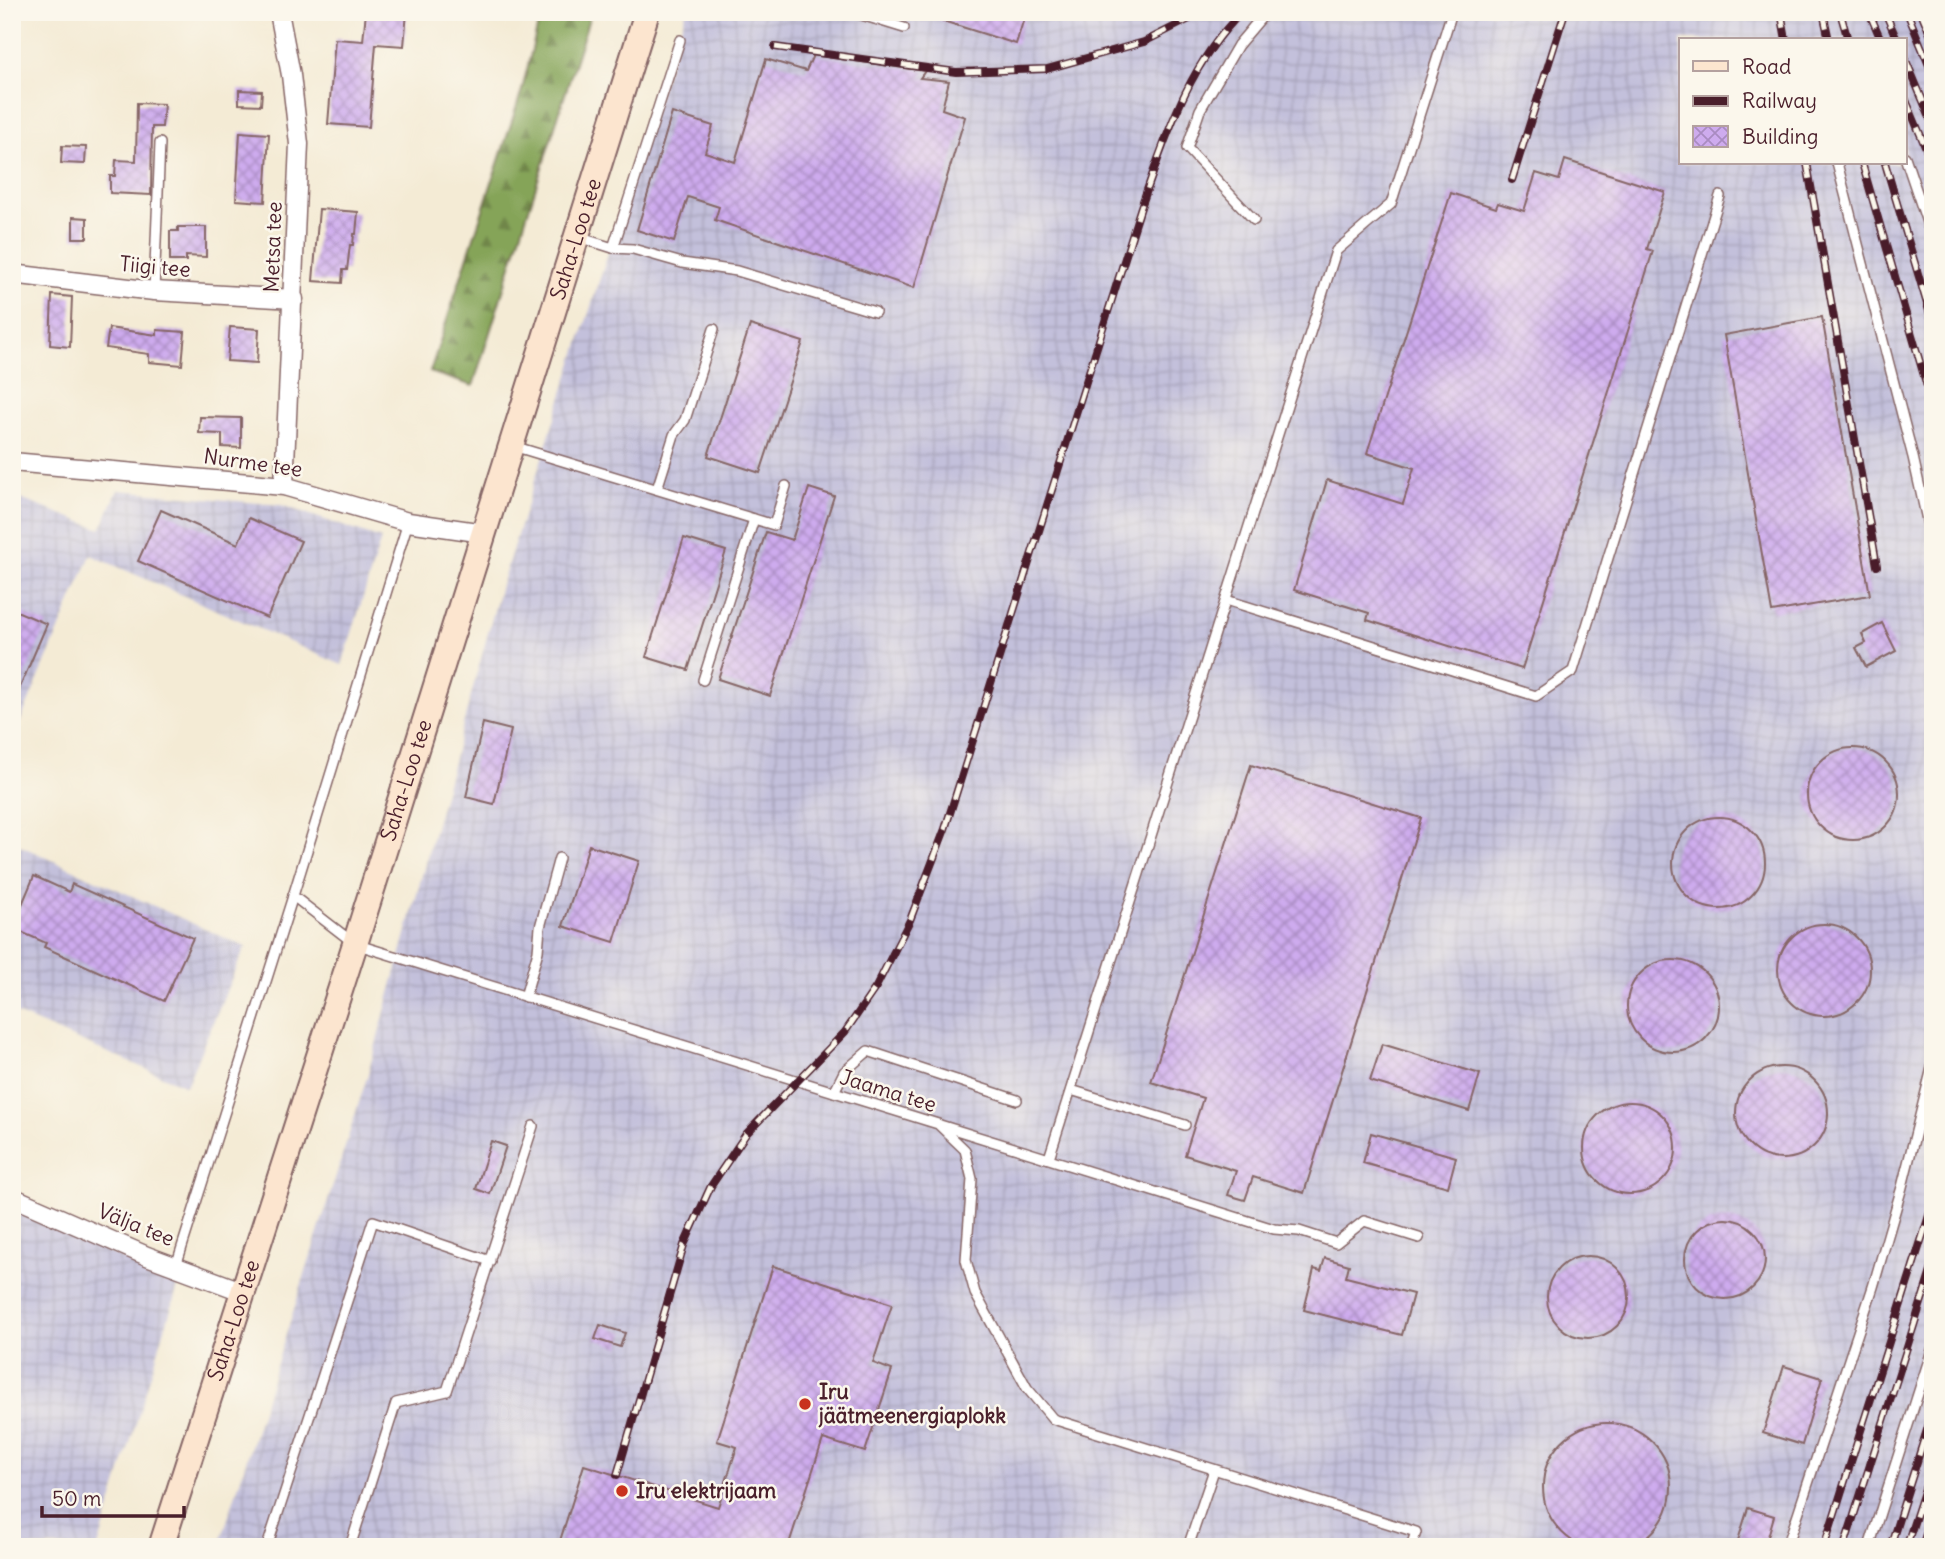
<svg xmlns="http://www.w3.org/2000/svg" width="1945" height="1559" font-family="Delius,sans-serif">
  <defs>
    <pattern id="industrial-grid" width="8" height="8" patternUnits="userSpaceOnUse" patternTransform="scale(1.75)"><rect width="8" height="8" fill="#c3c0db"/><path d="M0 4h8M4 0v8" fill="none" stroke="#a9a5bc"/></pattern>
    <pattern id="forest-firs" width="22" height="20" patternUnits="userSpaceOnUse" patternTransform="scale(1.75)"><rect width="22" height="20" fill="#85a458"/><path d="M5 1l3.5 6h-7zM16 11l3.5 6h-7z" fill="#6f8549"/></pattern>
    <pattern id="building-cross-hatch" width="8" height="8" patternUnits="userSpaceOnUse" patternTransform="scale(1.75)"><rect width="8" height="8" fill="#ceabee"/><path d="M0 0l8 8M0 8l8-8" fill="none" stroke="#a98bc1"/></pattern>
  </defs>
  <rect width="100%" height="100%" fill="#fbf7ec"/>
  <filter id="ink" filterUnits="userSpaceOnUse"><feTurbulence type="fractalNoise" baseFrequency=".0143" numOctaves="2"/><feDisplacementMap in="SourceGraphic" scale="14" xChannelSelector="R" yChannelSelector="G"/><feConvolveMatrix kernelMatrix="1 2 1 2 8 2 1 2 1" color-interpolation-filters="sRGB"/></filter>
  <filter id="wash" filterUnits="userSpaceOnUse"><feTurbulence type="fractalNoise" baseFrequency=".00686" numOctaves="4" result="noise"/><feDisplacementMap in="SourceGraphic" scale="28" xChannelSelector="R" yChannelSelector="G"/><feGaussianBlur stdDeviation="1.57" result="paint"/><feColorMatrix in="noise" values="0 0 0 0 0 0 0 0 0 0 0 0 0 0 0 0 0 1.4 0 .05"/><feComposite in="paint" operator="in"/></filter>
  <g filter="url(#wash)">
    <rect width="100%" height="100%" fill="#f4ebd5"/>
    <g fill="url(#industrial-grid)" fill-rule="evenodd">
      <path d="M686,12H1933V1547H219L368,1074L501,585ZM1681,40H1905V163H1681Z"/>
      <polygon points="118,490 281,505 381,539 342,665 91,555 12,741 12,496 101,529"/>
      <polygon points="12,842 245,947 186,1086 12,1012"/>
      <polygon points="12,1210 179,1283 98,1547 12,1547"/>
    </g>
    <polygon fill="url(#forest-firs)" stroke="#686242" stroke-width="2" points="541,12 591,12 473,386 430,372 522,90"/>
    <g id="blocks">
      <g fill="url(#building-cross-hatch)">
        <polygon points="366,12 407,12 404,46 376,44 369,127 328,124 335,39 363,41"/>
        <polygon points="928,12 1026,12 1016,44 927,16"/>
        <polygon points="813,55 925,71 920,78 949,81 942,109 965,117 914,288 715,220 719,207 688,197 674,242 637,230 672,113 713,126 705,152 735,162 766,59 806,71"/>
        <polygon points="239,90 262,91 261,105 239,104"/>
        <polygon points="137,103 164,104 162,127 152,127 151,195 110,193 110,176 115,176 116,160 136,161"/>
        <polygon points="240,132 269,134 265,202 236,200"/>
        <polygon points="62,146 86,147 85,164 61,163"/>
        <polygon points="1565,160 1665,192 1647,249 1653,251 1522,669 1367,620 1369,613 1294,590 1327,480 1403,504 1414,468 1367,453 1451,193 1496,208 1498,203 1524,211 1536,173 1559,180"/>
        <polygon points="319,209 358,212 356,234 354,234 353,245 350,245 347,270 343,270 342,283 313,281"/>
        <polygon points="73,217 87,218 87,238 73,238"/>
        <polygon points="178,227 206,227 206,257 186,256 186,261 170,261 170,231 178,231"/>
        <polygon points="52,295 72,297 70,347 50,345"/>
        <polygon points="1822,317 1870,595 1772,612 1724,335"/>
        <polygon points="750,325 803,342 760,473 708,456"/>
        <polygon points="230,327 259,329 257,363 227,361"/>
        <polygon points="109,328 157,335 157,330 185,332 182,365 149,362 149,354 106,348"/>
        <polygon points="200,417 241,418 241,448 222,447 222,434 199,433"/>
        <polygon points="809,488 834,496 770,696 718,679 766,532 792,540"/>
        <polygon points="161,510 238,544 249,518 301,541 267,618 138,561"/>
        <polygon points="684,538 726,551 688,670 646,657"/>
        <polygon points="12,609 47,624 12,706"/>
        <polygon points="1882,623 1896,651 1866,667 1856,648 1866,643 1862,634"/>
        <polygon points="483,723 511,730 494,804 466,797"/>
        <circle cx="1853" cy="794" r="46"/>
        <polygon points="1251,765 1421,818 1304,1193 1253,1177 1245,1200 1228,1195 1236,1171 1185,1155 1203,1098 1151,1082"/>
        <circle cx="1719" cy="863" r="46"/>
        <polygon points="589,845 639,861 614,942 563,926"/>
        <polygon points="34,876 69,892 72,884 193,938 164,1001 44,947 46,943 12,928"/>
        <circle cx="1824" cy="970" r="46"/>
        <circle cx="1673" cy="1006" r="46"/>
        <polygon points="1382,1044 1480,1074 1469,1111 1370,1081"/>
        <circle cx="1782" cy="1113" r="46"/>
        <circle cx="1630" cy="1148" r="46"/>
        <polygon points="1371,1133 1456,1157 1448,1187 1363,1163"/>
        <polygon points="491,1141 506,1146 490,1194 476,1189"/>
        <circle cx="1725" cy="1259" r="40"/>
        <circle cx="1588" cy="1297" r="41"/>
        <polygon points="1325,1258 1349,1265 1346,1277 1413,1294 1402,1335 1304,1310 1314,1269 1321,1271"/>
        <polygon points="773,1266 892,1304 873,1363 892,1370 865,1452 823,1439 788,1547 558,1547 584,1465 718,1507 737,1447 717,1441"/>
        <polygon points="600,1325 625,1333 620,1347 595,1339"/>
        <polygon points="1784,1366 1822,1378 1802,1445 1763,1433"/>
        <circle cx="1607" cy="1487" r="64"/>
        <polygon points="1748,1508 1774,1516 1765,1547 1736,1547"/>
      </g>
    </g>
  </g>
  <g filter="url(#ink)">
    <use href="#blocks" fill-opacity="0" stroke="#866666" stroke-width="2"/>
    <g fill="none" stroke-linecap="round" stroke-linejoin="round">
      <defs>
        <g id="lane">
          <polyline points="852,12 904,28"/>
          <polyline points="1905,157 1933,240"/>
          <polyline points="1837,163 1913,457 1933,547"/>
          <polyline points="1254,220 1187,148 1200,110 1238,45 1266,12"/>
          <polyline points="578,237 613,248 680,40"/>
          <polyline points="613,248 633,249 682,263 737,271 875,312"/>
          <polyline points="154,291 160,143"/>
          <polyline points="513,446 774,525 786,486"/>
          <polyline points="657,489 674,435 685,420 714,329"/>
          <polyline points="1226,600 1536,696 1573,671 1720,196"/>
          <polyline points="703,680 754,519"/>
          <polyline points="293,896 355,944 938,1124 965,1150 972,1179 966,1260 975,1293 1027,1388 1053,1419 1416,1532 1411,1547"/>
          <polyline points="525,997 538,951 540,927 559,858"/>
          <polyline points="1071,1090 1185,1125"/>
          <polyline points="834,1092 844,1072 868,1051 1017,1100"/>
          <polyline points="940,1125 1274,1229 1299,1231 1336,1243 1364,1221 1419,1238"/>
          <polyline points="1049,1158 1336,251 1391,204 1452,12"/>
          <polyline points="176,1266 293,896 408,522"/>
          <polyline points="267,1547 373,1221 490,1261"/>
          <polyline points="350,1547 396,1403 447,1391 533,1126"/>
          <polyline points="1188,1547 1214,1470"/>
          <polyline points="1787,1547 1873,1287 1902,1187 1933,1064"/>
          <polyline points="1869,1547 1933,1347"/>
        </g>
        <g id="street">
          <polyline points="279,12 291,75 299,144 284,486"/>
          <polyline points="12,274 154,291 294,299"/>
          <polyline points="12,462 284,486 408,522 484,533"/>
          <polyline points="12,1197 147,1256 244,1292"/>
        </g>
        <g id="secondary">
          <path id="s1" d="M161,1547L355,944L647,12"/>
        </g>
      </defs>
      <use href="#lane" stroke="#866666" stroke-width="12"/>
      <use href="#street" stroke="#866666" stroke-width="21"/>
      <use href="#secondary" stroke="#866666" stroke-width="28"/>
      <use href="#lane" stroke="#fff" stroke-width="9"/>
      <use href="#street" stroke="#fff" stroke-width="18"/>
      <use href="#secondary" stroke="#fce5cf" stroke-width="24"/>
      <defs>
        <g id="rail">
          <polyline points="1781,12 1786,40"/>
          <polyline points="1823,12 1829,40"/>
          <polyline points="1840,12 1848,40"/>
          <polyline points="1869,12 1881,40"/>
          <polyline points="1885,12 1897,40"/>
          <polyline points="1907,12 1933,75"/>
          <polyline points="1921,12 1933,41"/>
          <polyline points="775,47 956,72 1047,69 1144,42 1203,12"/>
          <polyline points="1905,58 1933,125"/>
          <polyline points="1905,98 1933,165"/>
          <polyline points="1807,163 1877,566"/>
          <polyline points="1862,163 1933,407"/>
          <polyline points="1885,163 1933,324"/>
          <polyline points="1512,180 1565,12"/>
          <path d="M617,1475L684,1245L711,1186L746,1134L845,1032L876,987L910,920L945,829L1141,207C1166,137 1187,66 1242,12"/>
          <polyline points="1824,1547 1933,1203"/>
          <polyline points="1844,1547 1933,1265"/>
          <polyline points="1890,1547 1933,1411"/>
          <polyline points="1906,1547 1933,1464"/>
          <polyline points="1922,1547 1933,1512"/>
        </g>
      </defs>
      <use href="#rail" stroke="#4a1f2b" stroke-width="8"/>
      <use href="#rail" stroke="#fbf7ec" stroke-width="5" stroke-dasharray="16" stroke-linecap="butt"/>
    </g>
  </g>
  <g fill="#c8321e" stroke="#fbf7ec" stroke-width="2.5">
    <circle cx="805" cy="1404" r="7"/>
    <circle cx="622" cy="1491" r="7"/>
  </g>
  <g text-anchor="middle" stroke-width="5" stroke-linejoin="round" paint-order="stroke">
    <g font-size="21" fill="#4a1f2b" stroke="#fbf7ec">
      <text dy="7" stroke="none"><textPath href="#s1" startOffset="1372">Saha-Loo tee</textPath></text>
      <text transform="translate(273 247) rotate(-88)" y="7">Metsa tee</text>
      <text transform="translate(155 267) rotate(5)" y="7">Tiigi tee</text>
      <text transform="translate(253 463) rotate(8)" y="7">Nurme tee</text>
      <text dy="7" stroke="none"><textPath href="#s1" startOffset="805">Saha-Loo tee</textPath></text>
      <text transform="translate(888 1091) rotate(17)" y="7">Jaama tee</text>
      <text transform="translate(136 1225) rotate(22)" y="7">Välja tee</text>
      <text dy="7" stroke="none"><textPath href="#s1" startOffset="238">Saha-Loo tee</textPath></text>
    </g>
    <g font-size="21" font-weight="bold" fill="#4a1f2b" stroke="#fbf7ec" text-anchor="start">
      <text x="819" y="1399">Iru<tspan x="819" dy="24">jäätmeenergiaplokk</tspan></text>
      <text x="636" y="1498">Iru elektrijaam</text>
    </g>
  </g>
  <rect width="1945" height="1559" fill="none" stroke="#fbf7ec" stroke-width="42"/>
  <rect x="1679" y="38" width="228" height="126" fill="#fbf7ec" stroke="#b4a19f" stroke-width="2"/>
  <rect x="1693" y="61" width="35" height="10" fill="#fce5cf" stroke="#b4a19f" stroke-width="2"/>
  <text x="1742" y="74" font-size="21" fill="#4a1f2b">Road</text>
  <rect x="1693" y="96" width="35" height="10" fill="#4a1f2b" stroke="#b4a19f" stroke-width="2"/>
  <text x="1742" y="108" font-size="21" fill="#4a1f2b">Railway</text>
  <rect x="1693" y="126" width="35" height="21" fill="url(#building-cross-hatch)" stroke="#b4a19f" stroke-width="2"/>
  <text x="1742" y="144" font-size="21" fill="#4a1f2b">Building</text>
  <path d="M42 1506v10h142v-10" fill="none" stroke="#4a1f2b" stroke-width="3.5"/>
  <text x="52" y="1506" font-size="21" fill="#4a1f2b" stroke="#fbf7ec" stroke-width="5" paint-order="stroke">50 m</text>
</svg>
